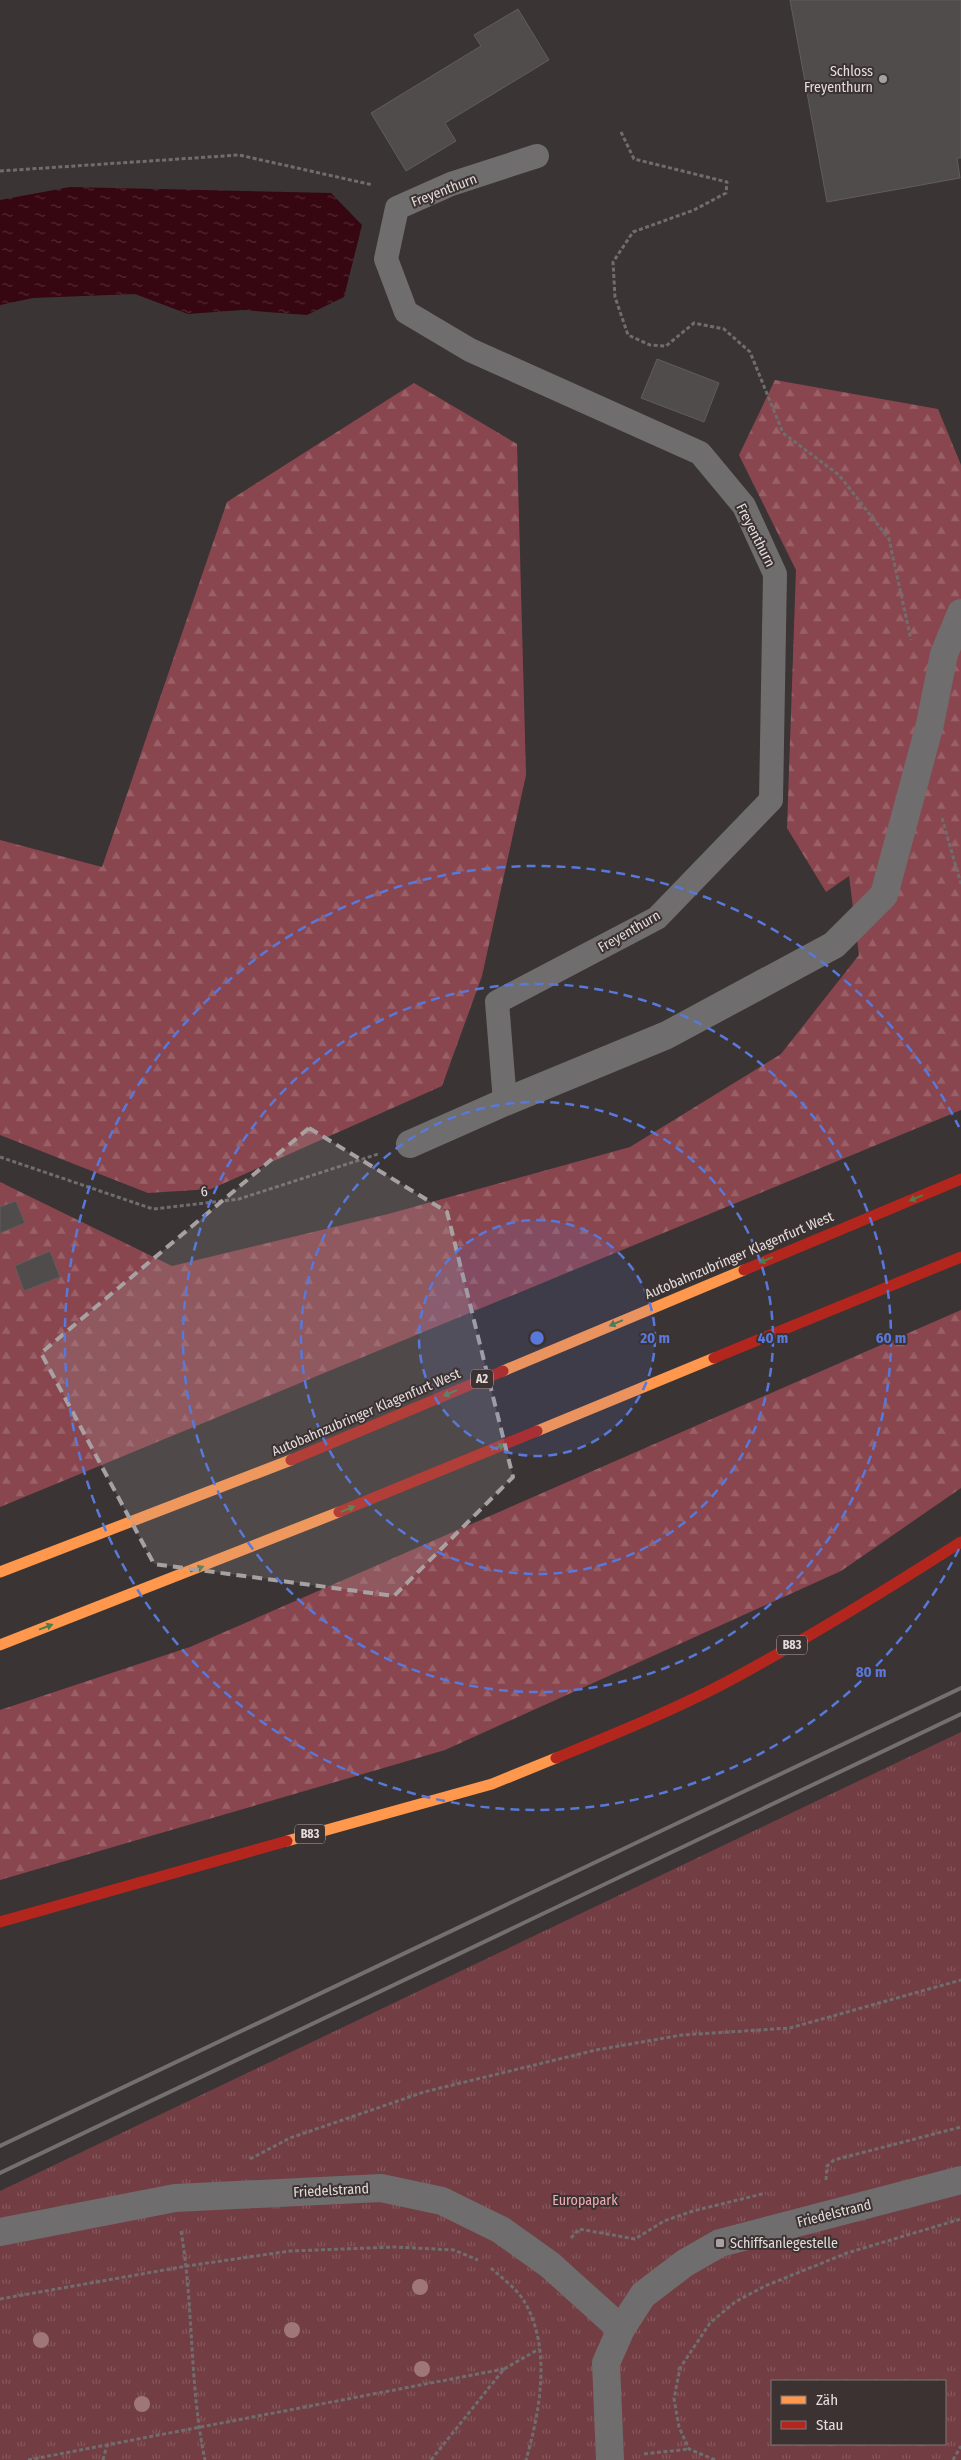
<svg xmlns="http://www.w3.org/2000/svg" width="961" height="2460" font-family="'Fira Sans Condensed',sans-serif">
  <defs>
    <pattern id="forest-firs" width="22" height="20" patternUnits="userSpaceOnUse" patternTransform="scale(1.25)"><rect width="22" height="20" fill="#8a464f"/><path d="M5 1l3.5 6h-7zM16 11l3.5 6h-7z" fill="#9a6068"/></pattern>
    <pattern id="park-tufts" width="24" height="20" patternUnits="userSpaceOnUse" patternTransform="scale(1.25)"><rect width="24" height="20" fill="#723d43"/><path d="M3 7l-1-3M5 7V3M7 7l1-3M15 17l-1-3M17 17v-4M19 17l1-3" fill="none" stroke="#86585e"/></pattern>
    <pattern id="water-ripples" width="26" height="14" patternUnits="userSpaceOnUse" patternTransform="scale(1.25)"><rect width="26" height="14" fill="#360611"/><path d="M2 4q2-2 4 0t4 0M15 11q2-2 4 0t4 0" fill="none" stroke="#532a33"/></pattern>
  </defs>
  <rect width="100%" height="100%" fill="#3a3434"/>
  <g fill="url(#forest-firs)">
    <polygon points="775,380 938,409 961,465 961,1110 0,1507 0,1182 172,1266 388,1214 630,1147 781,1054 859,955 849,876 826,892 787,828 796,570 739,455"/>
    <polygon points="414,383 517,444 526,775 482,976 442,1086 211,1189 148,1193 0,1135 0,840 102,867 227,502"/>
    <polygon points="961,1310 961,1488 841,1571 445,1750 0,1880 0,1710 190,1647"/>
  </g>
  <path fill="url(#park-tufts)" fill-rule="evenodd" d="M961,1732V2460H0V2191ZM772,2381H945V2444H772Z"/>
  <polygon fill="url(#water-ripples)" points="70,187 331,193 362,225 344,297 307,315 242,310 188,314 135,294 33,298 0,305 0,200"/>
  <g fill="#504c4c" stroke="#615d5d">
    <polygon points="790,0 961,0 961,158 957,158 960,178 827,202"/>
    <polygon points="518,9 549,60 445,123 456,141 406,171 371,113 481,46 474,35"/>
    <polygon points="657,359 719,383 704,422 641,398"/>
    <polygon points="16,1201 25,1223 0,1233 0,1207"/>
    <polygon points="50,1251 60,1277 24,1291 15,1266"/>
  </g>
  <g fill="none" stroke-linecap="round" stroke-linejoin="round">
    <g stroke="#706d6e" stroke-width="3" stroke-dasharray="4 2.5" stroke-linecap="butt">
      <polyline points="621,132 634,159 727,182 726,193 694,210 633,232 613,262 615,297 628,335 650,345 666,346 694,323 724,329 750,352 783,433 839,475 889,539 911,640"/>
      <polyline points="0,171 239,155 373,185"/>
      <polyline points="942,818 961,884"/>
      <polyline points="0,1157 153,1209 239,1199 378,1154"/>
      <polyline points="250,2159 290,2138 424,2092 596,2050 682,2035 790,2028 961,1980"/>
      <polyline points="826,2180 827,2166 834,2160 961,2127"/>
      <path d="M181,2231C194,2307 189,2385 205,2460"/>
      <polyline points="571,2238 579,2229 635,2239 664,2221 693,2211 766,2193"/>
      <path d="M491,2268C502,2278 517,2289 524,2301C552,2348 540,2411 526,2460"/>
      <polyline points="0,2299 187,2266 290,2251 395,2247 454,2250 478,2260"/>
      <polyline points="644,2454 689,2449"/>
      <polyline points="28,2460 504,2369"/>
      <polyline points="103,2460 107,2445"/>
      <polyline points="431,2460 504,2369 539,2349"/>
      <polyline points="715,2460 689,2449 679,2427 674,2399 680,2368 710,2323 735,2302 765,2286 847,2253 961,2219"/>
      <polyline points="953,2460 961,2446"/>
    </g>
    <polyline stroke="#6f6d6d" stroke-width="24" points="505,1102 497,1002 657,918 771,800 775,574 744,506 700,453 470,350 406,312 386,259 397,208 451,184 537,156"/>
    <g stroke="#6f6d6d" stroke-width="28">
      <polyline points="410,1144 505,1102 667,1035 834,945 884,895 930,724 944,654 961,613"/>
      <polyline points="0,2232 175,2198 381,2188 442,2201 501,2230 550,2265 621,2329"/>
      <polyline points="610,2460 606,2363 621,2329 643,2295 685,2263 720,2243 961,2180"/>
    </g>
    <g stroke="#ff974d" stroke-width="11">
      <polyline points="503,1371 744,1270"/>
      <polyline points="537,1431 714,1358"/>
      <polyline points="0,1572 291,1460"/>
      <polyline points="0,1645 339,1512"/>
      <polyline points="287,1841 492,1784 556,1758"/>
    </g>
    <g stroke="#b3261e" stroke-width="11">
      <polyline points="744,1270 961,1179"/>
      <polyline points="714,1358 961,1257"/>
      <polyline points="291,1460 503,1371"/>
      <polyline points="339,1512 537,1431"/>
      <path d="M556,1758C612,1735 669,1712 723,1684C804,1641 883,1592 961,1542"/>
      <polyline points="0,1922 287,1841"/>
    </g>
    <g stroke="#747070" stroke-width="4">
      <polyline points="0,2146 961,1688"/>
      <polyline points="0,2173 961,1714"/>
    </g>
  </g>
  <g fill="#9f7779">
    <circle cx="420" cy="2287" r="8"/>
    <circle cx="292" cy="2330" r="8"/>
    <circle cx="41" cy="2340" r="8"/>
    <circle cx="422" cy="2369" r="8"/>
    <circle cx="142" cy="2404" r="8"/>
  </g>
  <defs><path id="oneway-solid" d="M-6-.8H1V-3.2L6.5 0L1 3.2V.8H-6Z" transform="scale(1.25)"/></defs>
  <g fill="#4e7c4a">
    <use href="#oneway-solid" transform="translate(916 1198) rotate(157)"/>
    <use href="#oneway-solid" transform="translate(766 1260) rotate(157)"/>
    <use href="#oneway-solid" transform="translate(616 1323) rotate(157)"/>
    <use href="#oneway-solid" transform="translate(450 1393) rotate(157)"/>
    <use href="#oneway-solid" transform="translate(498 1447) rotate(-22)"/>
    <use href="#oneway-solid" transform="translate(348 1509) rotate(-22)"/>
    <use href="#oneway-solid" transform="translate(197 1569) rotate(-21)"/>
    <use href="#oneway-solid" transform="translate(46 1627) rotate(-21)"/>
  </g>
  <path fill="#a8a1a2" fill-opacity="0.2" stroke="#a8a1a2" stroke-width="4" stroke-dasharray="10 6" stroke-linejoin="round" d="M309,1128L447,1212L513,1477L394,1596L154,1564L41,1353Z"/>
  <circle cx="537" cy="1338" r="118" fill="#5879da" fill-opacity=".12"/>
  <g fill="none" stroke="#5879da" stroke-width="2.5" stroke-dasharray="9 6">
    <circle cx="537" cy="1338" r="118"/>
    <circle cx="537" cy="1338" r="236"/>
    <circle cx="537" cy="1338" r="354"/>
    <path d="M959 1549A472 472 0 1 1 959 1127"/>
  </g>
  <g fill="#a8a1a2" stroke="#3c3232" stroke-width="2">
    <circle cx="883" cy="79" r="5"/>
    <rect x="715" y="2238" width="10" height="10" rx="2.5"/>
  </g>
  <g text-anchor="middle" stroke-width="4" stroke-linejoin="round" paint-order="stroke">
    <g fill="#3c3232" stroke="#b1a9aa" stroke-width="1">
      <rect x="471" y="1369.5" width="22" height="19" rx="4"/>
      <rect x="777" y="1635.5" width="30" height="19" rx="4"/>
      <rect x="295" y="1824.5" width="30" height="19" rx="4"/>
    </g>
    <g font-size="12" font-weight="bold" fill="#e3dcdd">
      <text x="482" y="1383">A2</text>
      <text x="792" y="1649">B83</text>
      <text x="310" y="1838">B83</text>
    </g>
    <g font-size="14" fill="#e3dcdd" stroke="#3c3232" text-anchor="end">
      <text x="873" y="76">Schloss<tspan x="873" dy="16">Freyenthurn</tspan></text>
      <text x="730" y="2248" text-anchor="start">Schiffsanlegestelle</text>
    </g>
    <g font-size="14" fill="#e3dcdd" stroke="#3c3232">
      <text transform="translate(444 190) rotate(-21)" y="5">Freyenthurn</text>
      <text transform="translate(756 535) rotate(63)" y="5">Freyenthurn</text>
      <text transform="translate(629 931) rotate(-30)" y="5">Freyenthurn</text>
      <text transform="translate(204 1191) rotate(-7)" y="5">6</text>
      <text transform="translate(739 1255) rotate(-23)" y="5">Autobahnzubringer Klagenfurt West</text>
      <text transform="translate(366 1412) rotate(-23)" y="5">Autobahnzubringer Klagenfurt West</text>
      <text transform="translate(331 2190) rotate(-3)" y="5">Friedelstrand</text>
      <text transform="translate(834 2213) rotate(-14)" y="5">Friedelstrand</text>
    </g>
    <g font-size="14" fill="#f1adb2" stroke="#3c3232">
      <text x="585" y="2205">Europapark</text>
    </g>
  </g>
  <circle cx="537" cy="1338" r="8" fill="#5879da" stroke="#3c3232" stroke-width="2.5"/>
  <g font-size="15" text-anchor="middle" font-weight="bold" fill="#5879da" stroke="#3c3232" stroke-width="4" stroke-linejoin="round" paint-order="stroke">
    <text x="655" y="1343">20 m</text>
    <text x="773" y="1343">40 m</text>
    <text x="891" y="1343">60 m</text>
    <text x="871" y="1677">80 m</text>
  </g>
  <rect x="771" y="2380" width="175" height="65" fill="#3c3232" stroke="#7f7676"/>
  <rect x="781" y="2396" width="25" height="8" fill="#ff974d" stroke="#7f7676"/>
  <text x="816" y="2405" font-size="15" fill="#e3dcdd">Zäh</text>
  <rect x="781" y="2421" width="25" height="8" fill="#b3261e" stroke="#7f7676"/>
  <text x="816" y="2430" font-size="15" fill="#e3dcdd">Stau</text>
</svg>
